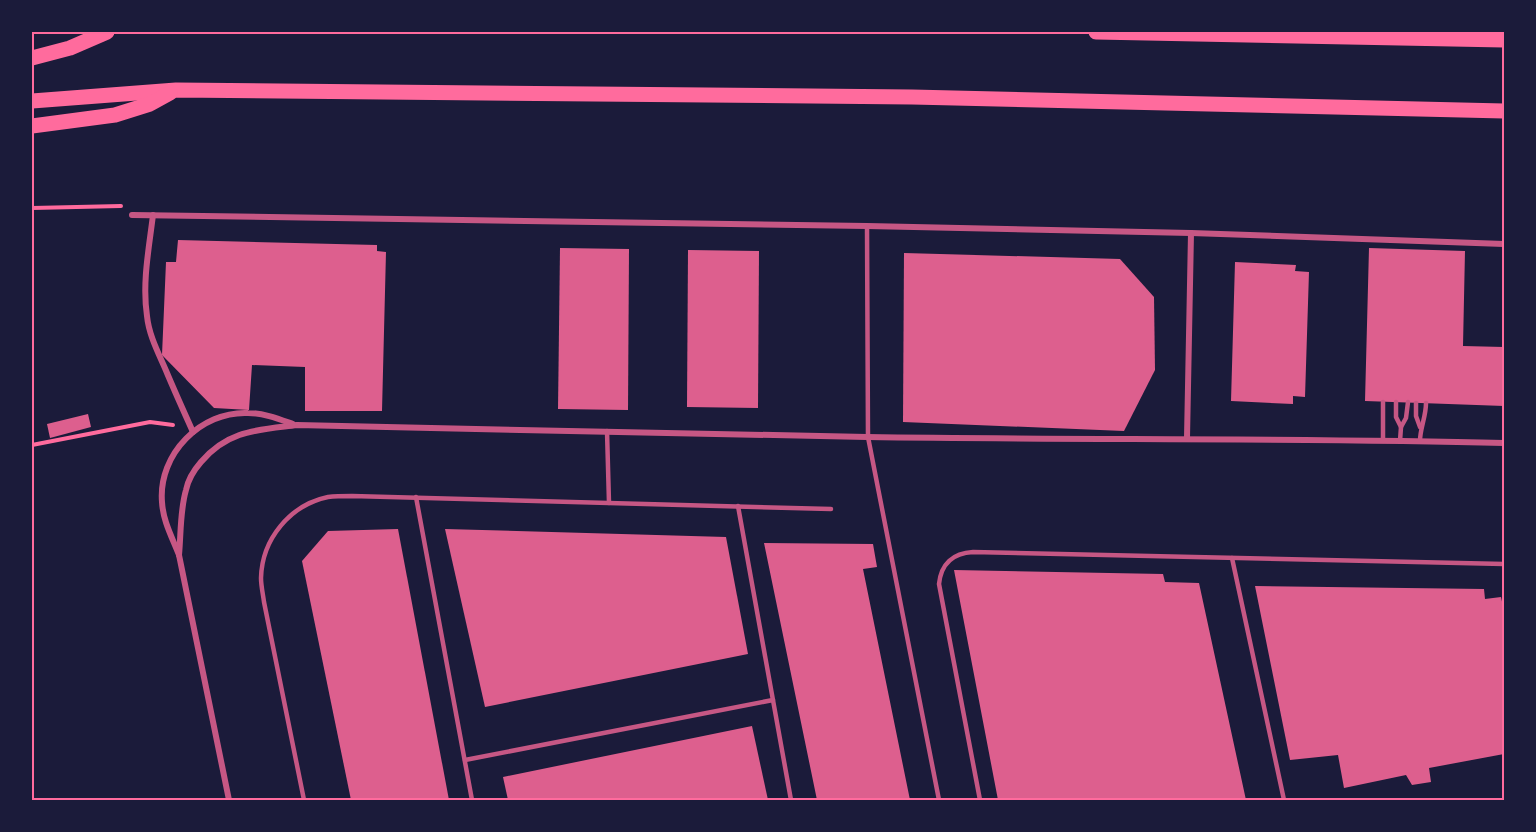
<svg xmlns="http://www.w3.org/2000/svg" width="1536" height="832" font-family="Bitter,serif">
  <rect width="100%" height="100%" fill="#1b1b3a"/>
  <g fill="#dd5f8e">
    <polygon points="178,240 377,245 377,251 386,252 382,411 305,411 305,367 252,365 249,410 214,408 162,355 166,262 176,262"/>
    <polygon points="560,248 629,249 628,410 558,409"/>
    <polygon points="1369,248 1465,251 1463,346 1504,347 1504,406 1365,401"/>
    <polygon points="688,250 759,251 758,408 687,407"/>
    <polygon points="904,253 1120,259 1154,297 1155,370 1124,431 903,422"/>
    <polygon points="1235,262 1296,265 1295,271 1309,272 1305,397 1293,396 1293,404 1231,401"/>
    <polygon points="88,414 91,427 50,438 47,424"/>
    <polygon points="398,529 449,800 351,800 302,561 328,531"/>
    <polygon points="445,529 726,537 748,654 485,707"/>
    <polygon points="764,543 873,544 877,567 863,569 910,800 817,800"/>
    <polygon points="954,570 1163,574 1165,582 1199,583 1246,800 998,800"/>
    <polygon points="1255,586 1484,589 1485,599 1501,597 1504,611 1504,754 1429,768 1431,782 1412,785 1406,775 1344,788 1338,755 1290,760"/>
    <polygon points="752,726 768,800 508,800 503,777"/>
  </g>
  <g fill="none" stroke-linecap="round" stroke-linejoin="round">
    <g stroke="#ff6b9d" stroke-width="4">
      <polyline points="32,208 121,206"/>
      <polyline points="32,445 150,422 173,425"/>
    </g>
    <g stroke="#c65784" stroke-width="4.5">
      <polyline points="867,226 868,437 939,800"/>
      <polyline points="1396,402 1396,417 1401,427 1400,441"/>
      <polyline points="1416,403 1416,416 1420,427"/>
      <polyline points="1401,427 1406,418 1408,402"/>
      <polyline points="607,431 609,503"/>
      <polyline points="1383,440 1383,402"/>
      <path d="M1420,441C1420,428 1426,417 1426,403"/>
      <polyline points="416,497 472,800"/>
      <polyline points="738,506 791,800"/>
      <polyline points="1232,558 1284,800"/>
      <polyline points="465,760 773,700"/>
      <path d="M304,800L264,602C263,594 261,586 261,578C262,539 290,505 328,497C336,496 344,496 352,496L831,509"/>
      <path d="M980,800L939,584C941,564 953,553 973,552L1504,564"/>
    </g>
    <g stroke="#c65784" stroke-width="6">
      <polyline points="132,215 867,226 1191,233 1504,244"/>
      <path d="M153,215C149,248 142,283 147,316C149,336 159,354 167,373C175,392 184,412 193,432"/>
      <polyline points="1187,438 1191,233"/>
      <path d="M179,555C181,534 180,510 186,490C188,480 194,470 201,462C228,430 258,430 297,425C487,429 677,434 867,437C1080,440 1292,438 1504,443"/>
      <path d="M229,800L179,555C172,537 163,521 162,502C158,454 201,411 248,413C264,413 279,419 293,424"/>
    </g>
    <g stroke="#ff6b9d" stroke-width="15">
      <polyline points="1096,32 1504,40"/>
      <polyline points="32,58 70,48 107,32"/>
      <polyline points="32,101 176,90 912,97 1504,111"/>
      <polyline points="32,126 115,115 150,104 170,93"/>
    </g>
  </g>
  <rect width="1536" height="832" fill="none" stroke="#1b1b3a" stroke-width="66"/>
  <rect x="33" y="33" width="1470" height="766" fill="none" stroke="#ff6b9d" stroke-width="2"/>
</svg>
